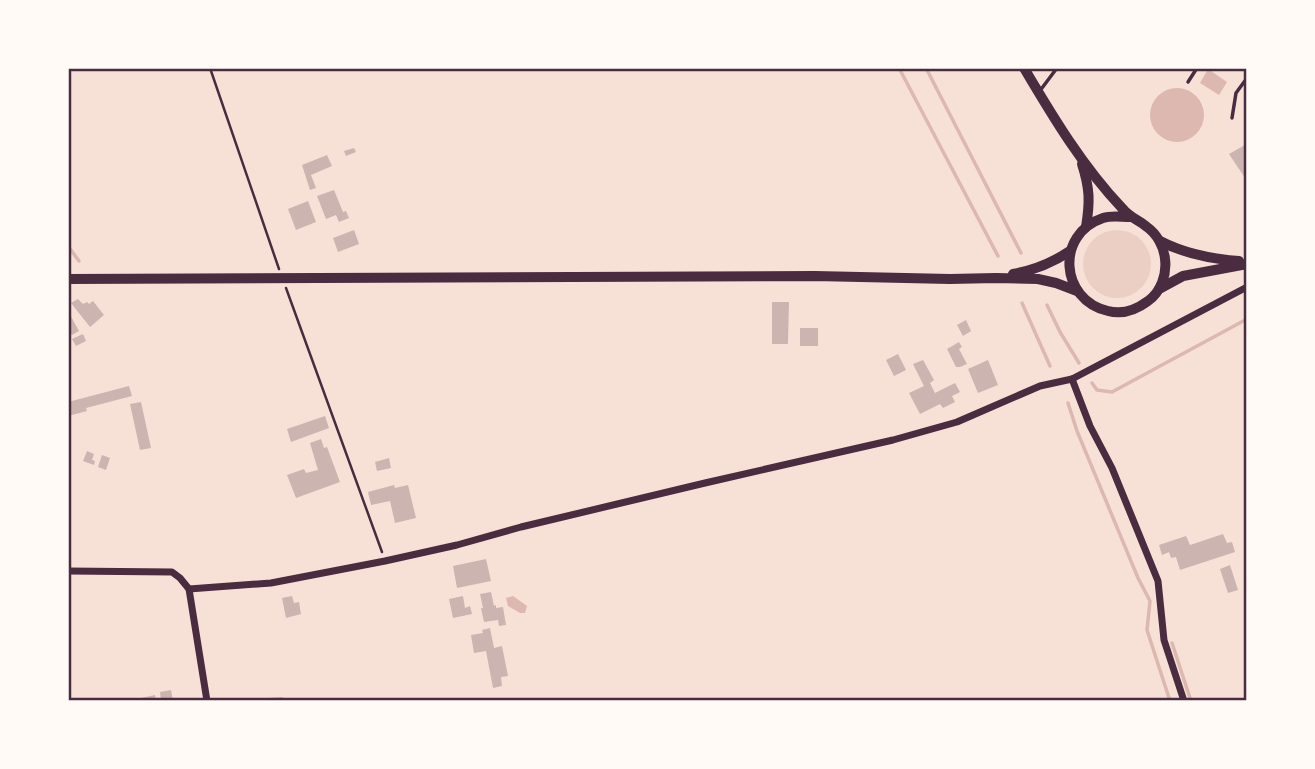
<svg xmlns="http://www.w3.org/2000/svg" width="1315" height="769" font-family="Poppins,sans-serif">
  <rect width="100%" height="100%" fill="#f7e1d7"/>
  <circle fill="#ebcfc5" cx="1117" cy="264" r="34"/>
  <g fill="#dcb8b0">
    <polygon points="1208,69 1227,82 1219,95 1200,83"/>
    <circle cx="1177" cy="115" r="27"/>
    <polygon points="513,596 527,606 525,613 520,613 508,606 506,598"/>
  </g>
  <g fill="none" stroke-linecap="round" stroke-linejoin="round">
    <g stroke="#dcb8b0" stroke-width="3.5">
      <polyline points="899,68 998,256"/>
      <polyline points="926,68 1021,253"/>
      <polyline points="68,246 79,261"/>
      <polyline points="1022,303 1050,366"/>
      <polyline points="1047,305 1060,332 1079,363"/>
      <polyline points="1092,383 1097,390 1112,392 1247,319"/>
      <polyline points="1068,403 1077,431 1138,578 1150,601 1147,630 1170,701"/>
      <polyline points="1172,643 1191,701"/>
    </g>
  </g>
  <g fill="#ccb4b1">
    <polygon points="1245,145 1247,148 1247,181 1229,154"/>
    <polygon points="354,148 356,152 346,156 344,151"/>
    <polygon points="327,155 332,166 311,175 316,188 310,190 302,165"/>
    <polygon points="334,190 343,212 346,211 349,218 339,222 336,215 326,219 317,196"/>
    <polygon points="308,201 316,222 296,230 288,209"/>
    <polygon points="354,230 359,244 338,252 333,238"/>
    <polygon points="78,299 83,304 87,302 89,304 93,301 104,315 90,327 71,303"/>
    <polygon points="772,302 789,302 788,344 772,344"/>
    <polygon points="68,311 79,331 72,335 70,332 68,334"/>
    <polygon points="966,320 971,331 963,336 957,325"/>
    <rect x="800" y="328" width="18" height="18"/>
    <polygon points="83,334 86,341 76,346 72,339"/>
    <polygon points="959,342 962,347 959,349 967,364 960,367 956,367 947,349"/>
    <polygon points="898,354 906,370 894,376 886,360"/>
    <polygon points="923,360 934,380 930,383 935,393 955,383 960,392 952,396 955,402 943,408 940,404 920,414 909,393 924,386 913,364"/>
    <polygon points="988,360 998,385 978,393 968,369"/>
    <polygon points="129,386 132,396 86,408 87,411 68,416 68,402"/>
    <polygon points="141,402 151,448 140,450 130,404"/>
    <polygon points="325,416 329,428 291,442 287,429"/>
    <polygon points="321,439 324,448 327,447 340,482 296,498 287,475 304,469 306,473 318,470 310,443"/>
    <polygon points="87,451 94,454 92,460 95,461 94,465 83,461"/>
    <polygon points="102,455 110,458 106,470 98,467"/>
    <polygon points="389,458 391,468 377,471 375,462"/>
    <polygon points="394,485 395,488 408,485 416,518 395,523 390,501 371,505 368,492"/>
    <polygon points="1223,534 1227,543 1232,542 1235,552 1180,570 1176,557 1171,558 1169,552 1162,555 1159,545 1186,536 1190,545"/>
    <polygon points="486,559 491,581 457,588 453,566"/>
    <polygon points="1230,565 1238,590 1228,593 1220,569"/>
    <polygon points="491,592 494,606 496,605 496,608 503,607 506,625 499,626 498,620 484,622 481,608 483,608 480,594"/>
    <polygon points="292,596 294,603 299,602 301,614 286,618 282,598"/>
    <polygon points="463,596 465,608 470,606 472,614 453,618 449,599"/>
    <polygon points="490,628 494,648 502,646 508,676 501,677 502,686 493,688 486,651 474,653 471,635 483,633 482,630"/>
    <polygon points="171,690 173,701 161,701 160,692"/>
    <polygon points="155,695 156,701 142,701 141,698"/>
    <polygon points="283,697 284,701 252,701 252,699"/>
  </g>
  <g fill="none" stroke-linecap="round" stroke-linejoin="round">
    <g stroke="#4a2c40" stroke-width="2.5">
      <polyline points="210,68 279,269"/>
      <polyline points="286,288 382,552"/>
    </g>
    <g stroke="#4a2c40" stroke-width="3.5">
      <polyline points="1188,82 1197,68"/>
      <polyline points="1039,92 1057,68"/>
      <polyline points="1232,118 1236,93 1247,78"/>
    </g>
    <g stroke="#4a2c40" stroke-width="7">
      <polyline points="1072,379 1090,426 1112,468 1158,581 1164,640 1184,701"/>
      <polyline points="68,571 172,572 180,578 189,589 271,583 385,561 457,545 521,527 705,483 893,440 957,422 1040,386 1072,379 1247,287"/>
      <polyline points="189,589 207,701"/>
    </g>
    <g stroke="#4a2c40" stroke-width="10">
      <path d="M1024,68C1053,117 1083,167 1122,208C1131,219 1138,219 1147,227C1157,234 1164,247 1165,259C1167,274 1161,292 1148,301C1136,310 1123,315 1108,311C1060,300 1055,234 1103,218C1112,215 1121,217 1130,217"/>
      <path d="M1082,164C1090,189 1090,202 1086,227"/>
      <path d="M1160,241C1185,254 1211,259 1239,261"/>
      <path d="M1013,274C1035,270 1052,263 1070,251"/>
      <polyline points="68,279 815,276 950,279 996,278 1038,279 1056,283 1077,291"/>
      <polyline points="1159,289 1183,276 1247,264"/>
    </g>
  </g>
  <rect width="1315" height="769" fill="none" stroke="#fffaf5" stroke-width="140"/>
  <rect x="70" y="70" width="1175" height="629" fill="none" stroke="#4a2c40" stroke-width="2.5"/>
</svg>
